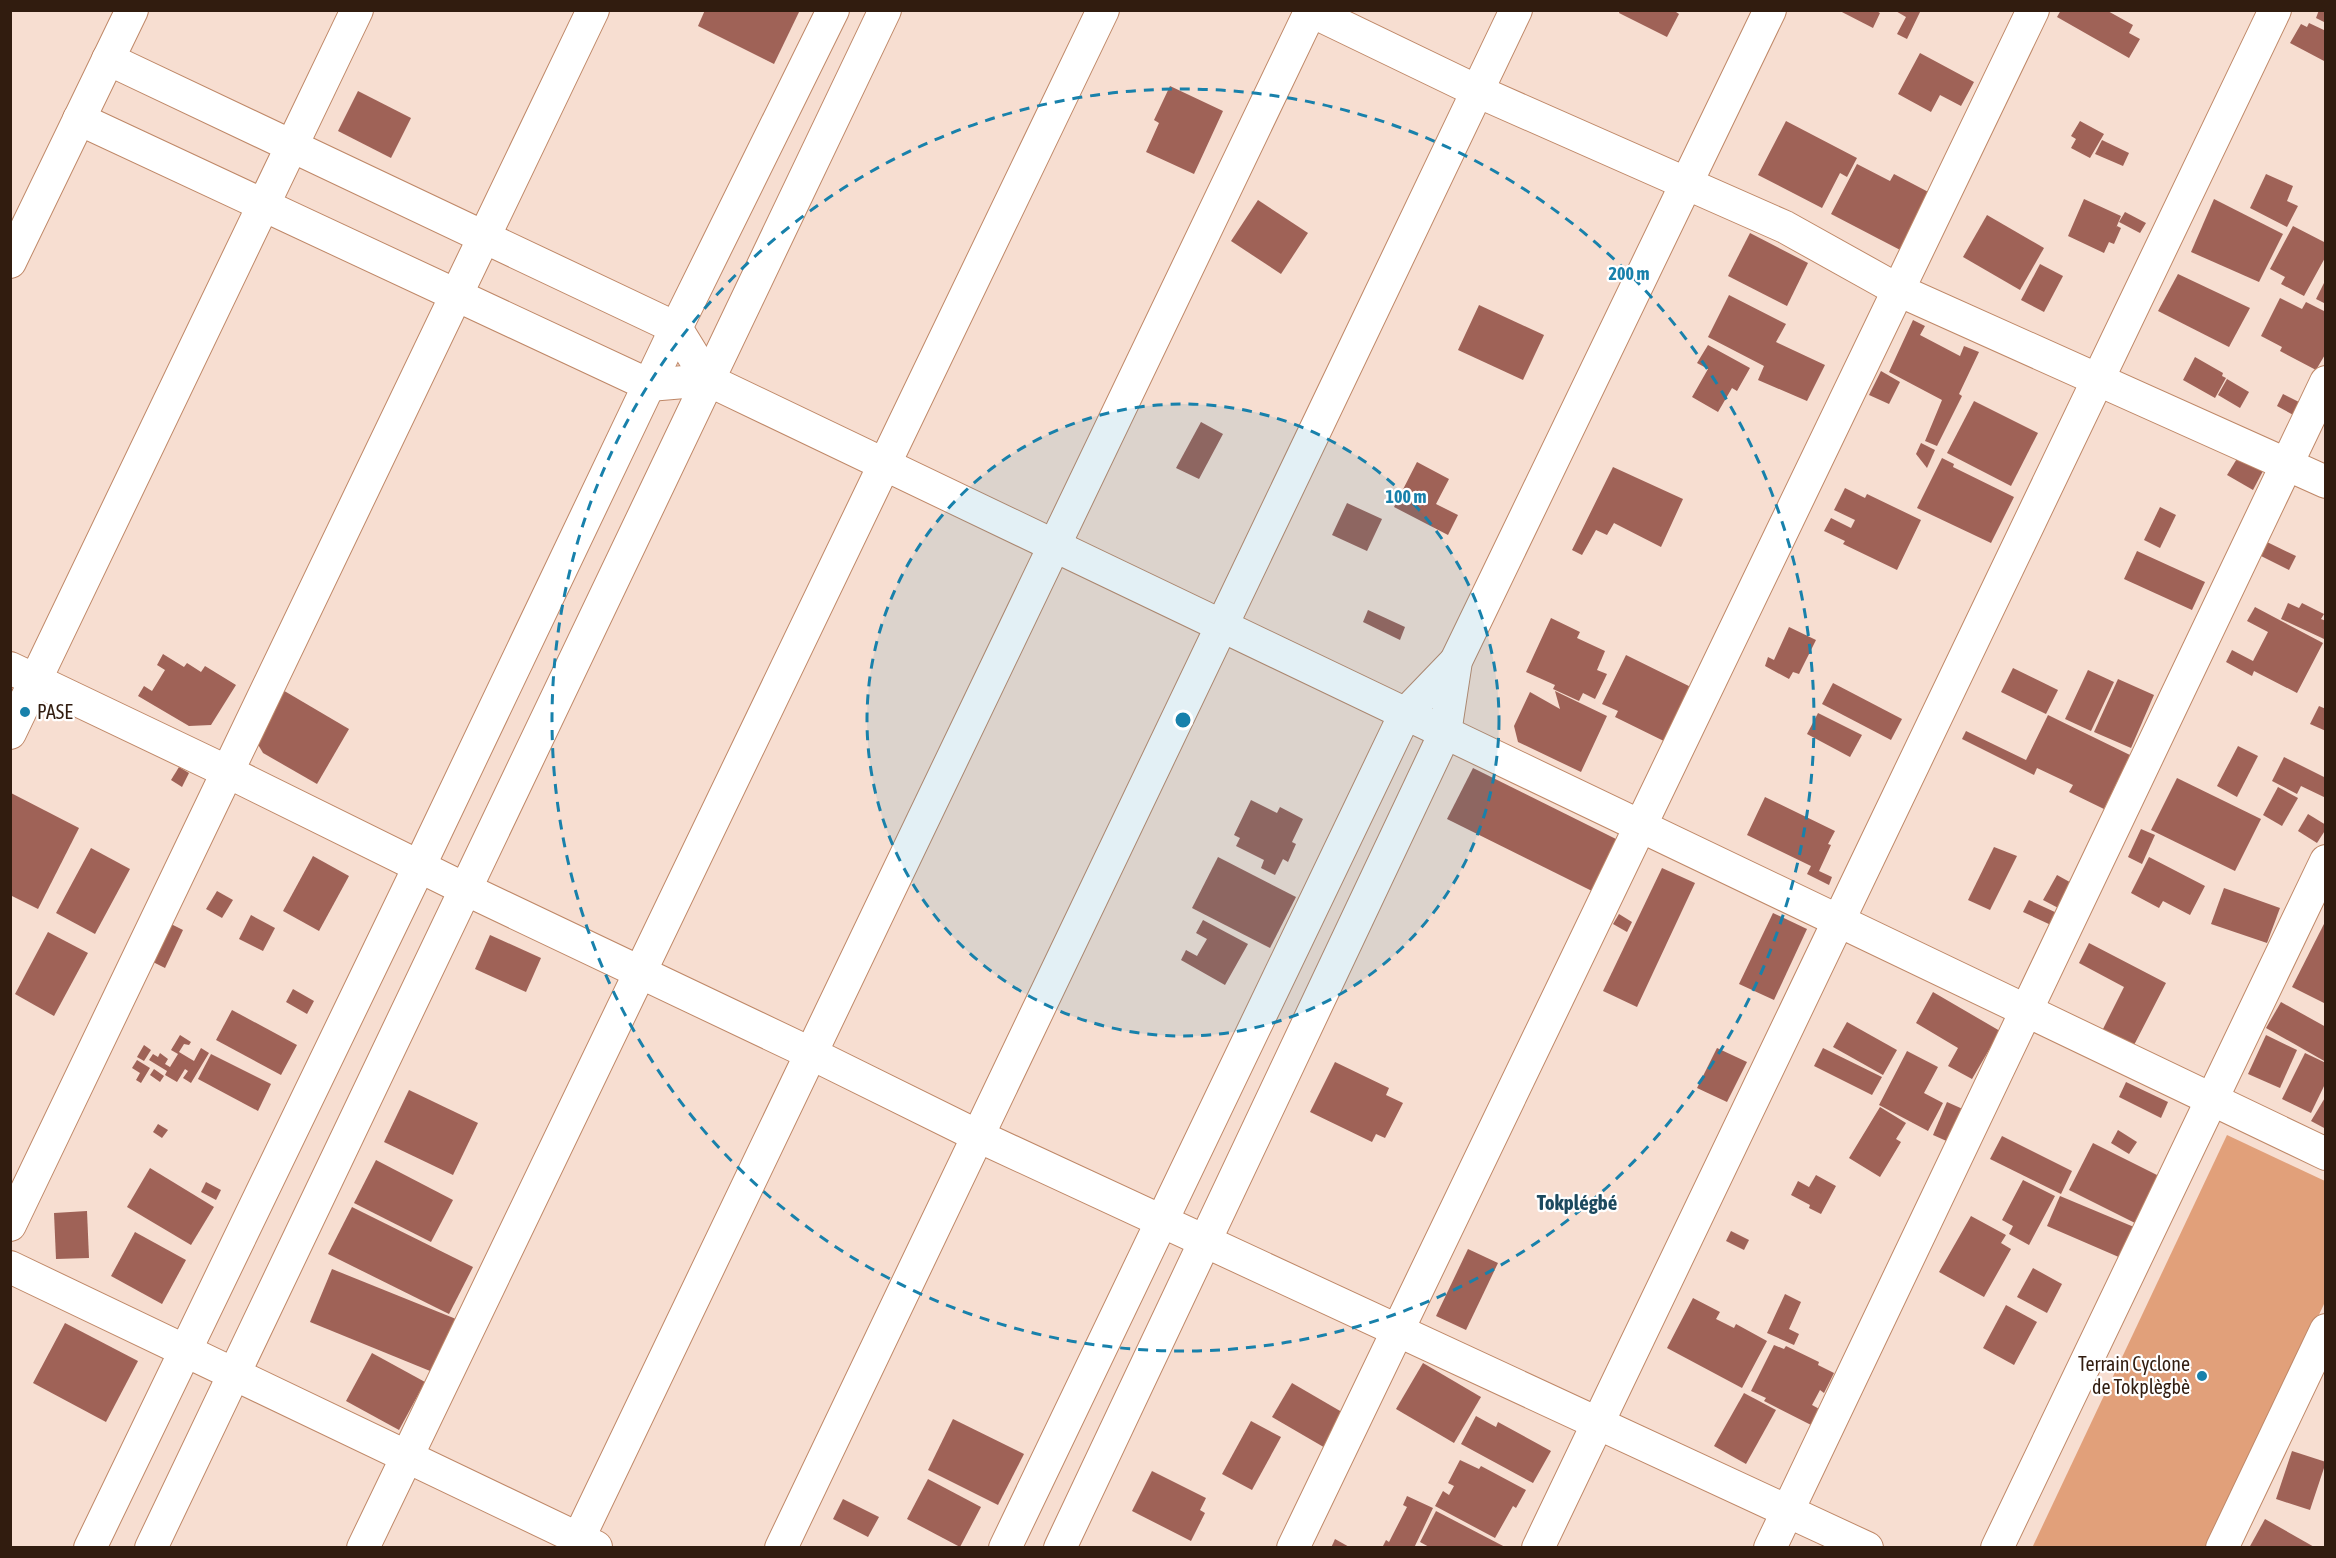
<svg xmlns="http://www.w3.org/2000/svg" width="2336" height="1558" font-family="'Asap Condensed',sans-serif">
  <rect width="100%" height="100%" fill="#f7ded1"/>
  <polygon fill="#e1a07a" points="2227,1135 2325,1181 2325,1302 2209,1547 2032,1548"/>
  <g fill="#9f6257">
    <polygon points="705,10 800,10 774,64 698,26"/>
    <polygon points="1620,10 1673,10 1679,14 1667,37 1619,13"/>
    <polygon points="1838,10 1875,10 1880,13 1873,28"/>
    <polygon points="1894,10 1921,10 1907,39 1897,34 1906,17"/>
    <polygon points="2061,10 2106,10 2133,25 2129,33 2140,39 2129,58 2057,17"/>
    <polygon points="2319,10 2326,10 2326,23 2316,18"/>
    <polygon points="2309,23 2326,31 2326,62 2290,43 2301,24 2307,27"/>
    <polygon points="1920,53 1974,82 1961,106 1940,95 1931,112 1898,94"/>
    <polygon points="1170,86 1223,111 1194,174 1146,152 1159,123 1154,120"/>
    <polygon points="358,91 411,118 391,158 338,131"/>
    <polygon points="1786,121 1857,158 1847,177 1840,173 1822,208 1758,175"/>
    <polygon points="2080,121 2104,134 2090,158 2071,148 2076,139 2071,136"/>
    <polygon points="2102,140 2129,153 2123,166 2095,154"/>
    <polygon points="1857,164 1890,181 1894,174 1936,196 1906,253 1831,214"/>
    <polygon points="2266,174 2293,186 2287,201 2298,206 2287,227 2250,208"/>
    <polygon points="2084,199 2121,216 2116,228 2117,226 2121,228 2114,244 2109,242 2104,253 2068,236"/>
    <polygon points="2214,199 2283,234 2259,282 2191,252"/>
    <polygon points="1258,200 1308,233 1281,274 1231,241"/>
    <polygon points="2125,212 2146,223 2140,233 2119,222"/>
    <polygon points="1987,215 2044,248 2020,290 1963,257"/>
    <polygon points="2293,226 2326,243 2326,256 2304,296 2281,284 2285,277 2270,269"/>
    <polygon points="1750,233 1808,263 1787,306 1728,276"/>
    <polygon points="2040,264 2063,276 2044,312 2021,300"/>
    <polygon points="2178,274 2250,308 2229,347 2158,311"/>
    <polygon points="2324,283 2326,284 2326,304 2316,299"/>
    <polygon points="1729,295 1786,324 1776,342 1825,365 1807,401 1758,380 1764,366 1708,337"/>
    <polygon points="2280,298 2302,309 2306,302 2326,312 2324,336 2326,353 2316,370 2280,351 2282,347 2261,336"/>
    <polygon points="1479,305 1544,335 1523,380 1458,350"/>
    <polygon points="1913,320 1925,326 1920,335 1960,356 1964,346 1979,352 1959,394 1962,396 1937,446 1925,441 1942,400 1889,372"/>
    <polygon points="1708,345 1750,368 1737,391 1732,388 1718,412 1692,397 1708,369 1697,363"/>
    <polygon points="2195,357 2223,373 2222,376 2226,378 2215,398 2183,380"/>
    <polygon points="1881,371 1900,382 1889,404 1869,395"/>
    <polygon points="2227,379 2249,392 2240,408 2218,395"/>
    <polygon points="2283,394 2303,404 2297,417 2277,406"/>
    <polygon points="1974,401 2038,433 2011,486 1947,453"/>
    <polygon points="1201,422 1223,434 1199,479 1176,468"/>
    <polygon points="1921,443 1935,450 1927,468 1916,454"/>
    <polygon points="2238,457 2263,471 2253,490 2227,475"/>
    <polygon points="1942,458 1954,464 1953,467 2014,497 1991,543 1917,508"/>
    <polygon points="1417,462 1449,479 1436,504 1458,515 1448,535 1394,507"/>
    <polygon points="1613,467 1683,499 1661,547 1614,523 1607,535 1596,530 1582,555 1572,550"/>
    <polygon points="1845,488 1865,498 1867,494 1921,520 1897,570 1843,544 1845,541 1824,531 1831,518 1851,528 1855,520 1834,510"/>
    <polygon points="1347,503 1382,519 1367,551 1332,535"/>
    <polygon points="2160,507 2176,515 2160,548 2144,540"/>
    <polygon points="2267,542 2296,556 2289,570 2261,556"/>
    <polygon points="2137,551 2205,582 2192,610 2124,579"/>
    <polygon points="2288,603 2299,608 2302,603 2324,614 2321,619 2326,621 2324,639 2281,619"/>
    <polygon points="2255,607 2323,643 2297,693 2254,671 2252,676 2226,662 2232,650 2253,661 2268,632 2247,621"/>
    <polygon points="1368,610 1405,627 1400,640 1363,622"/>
    <polygon points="1551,618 1580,632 1577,638 1605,651 1597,670 1607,674 1595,699 1583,693 1579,701 1553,689 1555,685 1526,672"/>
    <polygon points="1789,627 1816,640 1799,674 1793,672 1789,679 1765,666 1768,657 1774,660"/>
    <polygon points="163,654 184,667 187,663 201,672 205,666 236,685 211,725 189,726 138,696 144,686 152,691 165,670 157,665"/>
    <polygon points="1626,655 1703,693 1676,747 1615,717 1618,711 1602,704"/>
    <polygon points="2013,668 2058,690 2046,714 2001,692"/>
    <polygon points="2088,670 2114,682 2091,731 2065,719"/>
    <polygon points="2118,679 2154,695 2131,748 2094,732"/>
    <polygon points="1833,683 1902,719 1891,740 1822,704"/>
    <polygon points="281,689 349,729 317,784 263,753 253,736"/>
    <polygon points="1555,691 1607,716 1581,772 1518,742 1514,726 1530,692 1560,709"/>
    <polygon points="2319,706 2326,709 2326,731 2310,724"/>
    <polygon points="1818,713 1862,735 1850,757 1807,734"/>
    <polygon points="2048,715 2130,755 2104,809 2069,792 2073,785 2037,768 2034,775 1962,739 1966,731 2026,760"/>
    <polygon points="2238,746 2258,756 2237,797 2217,786"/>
    <polygon points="2284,757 2326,778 2326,798 2301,786 2297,794 2272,781"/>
    <polygon points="179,767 189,773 182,787 171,780"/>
    <polygon points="1473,768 1618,840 1592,891 1447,819"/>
    <polygon points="2177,778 2261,819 2235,871 2151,830"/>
    <polygon points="2278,787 2298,798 2282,826 2263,815"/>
    <polygon points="11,793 79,828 38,909 10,895"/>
    <polygon points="1765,797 1835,831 1828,844 1831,845 1819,871 1832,877 1829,885 1807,874 1811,866 1747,835"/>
    <polygon points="1251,800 1277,813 1280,807 1303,819 1292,842 1296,844 1288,862 1283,859 1275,875 1261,868 1264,860 1236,846 1240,838 1234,835"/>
    <polygon points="2308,814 2326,825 2326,829 2317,843 2298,831"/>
    <polygon points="2141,829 2155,835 2142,864 2128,857"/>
    <polygon points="1994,847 2017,856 1990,910 1968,900"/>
    <polygon points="91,848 130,869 95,934 56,913"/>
    <polygon points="313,856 349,876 319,931 283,911"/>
    <polygon points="1218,857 1296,897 1270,948 1192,908"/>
    <polygon points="2149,857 2205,886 2190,915 2163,901 2159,908 2131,893"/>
    <polygon points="1662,868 1695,883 1637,1007 1603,991"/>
    <polygon points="2057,875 2077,886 2064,911 2043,900"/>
    <polygon points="2224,888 2280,908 2267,943 2211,924"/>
    <polygon points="217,891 233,900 222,918 206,909"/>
    <polygon points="2029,900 2057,913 2051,925 2023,912"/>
    <polygon points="1773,913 1807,929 1774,1000 1739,984"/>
    <polygon points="1619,914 1632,922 1627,932 1613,924"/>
    <polygon points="251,915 275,928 263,951 239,939"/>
    <polygon points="1203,920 1248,944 1225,985 1181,960 1186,950 1197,956 1207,939 1196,933"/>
    <polygon points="2326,920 2326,1004 2292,987"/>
    <polygon points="171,924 183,930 165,968 153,962"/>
    <polygon points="48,932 88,953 54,1016 15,994"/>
    <polygon points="490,935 541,958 526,992 475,969"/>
    <polygon points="2089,943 2166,983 2133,1047 2102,1031 2124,987 2079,963"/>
    <polygon points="293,989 314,1001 307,1014 286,1002"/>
    <polygon points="1933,992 2000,1031 1972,1079 1948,1066 1958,1048 1916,1023"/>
    <polygon points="2281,1002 2326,1027 2326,1062 2266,1028"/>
    <polygon points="232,1010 297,1045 281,1075 216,1040"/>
    <polygon points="1847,1022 1897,1050 1883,1075 1833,1047"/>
    <polygon points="180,1035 191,1042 189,1045 184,1044 179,1052 194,1061 201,1048 209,1053 191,1083 183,1078 188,1071 185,1069 177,1082 165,1075 167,1071 149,1060 153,1054 158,1057 160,1053 168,1059 165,1064 170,1067 178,1054 171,1050"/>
    <polygon points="2266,1035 2297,1050 2280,1088 2248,1074"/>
    <polygon points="144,1045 151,1050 144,1061 137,1057"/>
    <polygon points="1717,1048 1747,1062 1727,1102 1697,1088"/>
    <polygon points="1823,1048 1882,1077 1872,1095 1814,1066"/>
    <polygon points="1907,1051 1938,1067 1924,1093 1943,1103 1928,1131 1879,1105"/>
    <polygon points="2305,1053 2326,1063 2326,1082 2311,1113 2282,1099"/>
    <polygon points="211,1054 271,1084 258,1111 198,1079"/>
    <polygon points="137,1060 150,1068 141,1083 136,1080 140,1073 132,1068"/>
    <polygon points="1335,1062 1389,1088 1386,1095 1403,1103 1385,1138 1376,1134 1372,1142 1310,1112"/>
    <polygon points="154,1069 164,1076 160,1082 150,1075"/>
    <polygon points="2126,1082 2168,1102 2161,1118 2119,1097"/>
    <polygon points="409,1090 478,1123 453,1175 384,1142"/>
    <polygon points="2326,1096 2326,1129 2311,1121"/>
    <polygon points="1947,1102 1965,1110 1951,1143 1933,1135"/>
    <polygon points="1880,1107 1906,1123 1896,1139 1901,1142 1880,1177 1849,1158"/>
    <polygon points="158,1124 168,1130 162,1138 153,1132"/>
    <polygon points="2118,1130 2137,1142 2129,1154 2111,1143"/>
    <polygon points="2002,1136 2072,1171 2061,1194 1990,1159"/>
    <polygon points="2093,1143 2167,1180 2143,1227 2069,1190"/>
    <polygon points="376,1160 453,1200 431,1242 354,1203"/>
    <polygon points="150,1168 214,1207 191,1245 127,1207"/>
    <polygon points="1816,1175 1836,1186 1821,1214 1809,1208 1810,1205 1791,1195 1798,1181 1809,1187"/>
    <polygon points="2023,1180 2055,1196 2029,1245 2009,1234 2013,1226 2002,1220"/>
    <polygon points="206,1182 221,1190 216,1200 201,1192"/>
    <polygon points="2060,1196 2134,1227 2121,1258 2047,1226"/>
    <polygon points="352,1207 473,1267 449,1314 328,1254"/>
    <polygon points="87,1211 89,1258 56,1259 54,1213"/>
    <polygon points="1971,1216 2006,1235 2001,1243 2011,1249 1984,1297 1939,1272"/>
    <polygon points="1731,1231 1749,1240 1744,1250 1726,1241"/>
    <polygon points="135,1232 186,1260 162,1304 111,1276"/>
    <polygon points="1468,1249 1498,1263 1466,1330 1436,1316"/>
    <polygon points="2033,1268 2062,1284 2047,1313 2017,1297"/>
    <polygon points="332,1269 456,1319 435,1373 310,1322"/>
    <polygon points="1785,1294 1801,1302 1789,1329 1799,1334 1794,1345 1767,1333"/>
    <polygon points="1693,1298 1720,1312 1716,1319 1734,1328 1736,1324 1767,1341 1742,1388 1667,1348"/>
    <polygon points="2006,1305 2037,1322 2014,1365 1983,1348"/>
    <polygon points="65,1323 138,1361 106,1422 33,1383"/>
    <polygon points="1774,1345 1784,1349 1786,1346 1819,1362 1818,1365 1834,1373 1824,1393 1820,1390 1812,1405 1823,1411 1815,1427 1764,1401 1766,1398 1751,1391"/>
    <polygon points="372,1353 425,1382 399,1430 346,1401"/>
    <polygon points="1423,1363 1481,1397 1454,1443 1396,1409"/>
    <polygon points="1292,1383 1347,1415 1327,1449 1272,1417"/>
    <polygon points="1744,1393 1776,1410 1746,1464 1714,1446"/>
    <polygon points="1476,1416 1496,1427 1498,1422 1551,1451 1533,1483 1461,1444"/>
    <polygon points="953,1419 1024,1454 998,1505 928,1470"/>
    <polygon points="1251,1421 1281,1437 1252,1490 1222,1474"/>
    <polygon points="2292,1451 2326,1462 2310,1510 2276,1499"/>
    <polygon points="1460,1460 1479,1469 1481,1466 1526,1490 1516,1508 1513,1506 1495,1538 1435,1506 1443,1491 1449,1495 1454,1486 1448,1483"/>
    <polygon points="1152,1471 1206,1498 1200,1510 1205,1513 1191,1541 1132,1511"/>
    <polygon points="928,1479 981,1507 960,1547 907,1519"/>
    <polygon points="1407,1496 1433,1508 1414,1548 1382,1548 1386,1540 1389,1542 1407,1507 1403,1505"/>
    <polygon points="843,1499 879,1517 868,1537 833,1519"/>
    <polygon points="1436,1511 1507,1548 1431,1548 1420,1542"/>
    <polygon points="2265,1519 2316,1548 2249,1548"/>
    <polygon points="1335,1539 1351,1548 1331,1548"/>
  </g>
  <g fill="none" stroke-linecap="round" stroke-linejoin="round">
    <defs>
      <g id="minor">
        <polyline points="1309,10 1477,91 1785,227 1898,290 2326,482"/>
        <polyline points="108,59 676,328 708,380"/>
        <polyline points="79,119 649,385 708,380 2326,1154"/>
        <polyline points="10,262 132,10"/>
        <polyline points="10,668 228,772 465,889 810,1053 978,1136 1867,1548"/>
        <polyline points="10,733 357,10"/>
        <polyline points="10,1225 593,10"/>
        <polyline points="10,1267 596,1547"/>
        <polyline points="90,1548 419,867 676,328 833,10"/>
        <polyline points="151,1548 885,10"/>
        <polyline points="363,1548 1103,10"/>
        <polyline points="574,1548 1311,10"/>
        <polyline points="781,1548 1516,10"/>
        <polyline points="1005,1548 1405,714 1456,661"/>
        <polyline points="1060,1548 1445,733 1456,661 1770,10"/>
        <polyline points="1293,1548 2033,10"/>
        <polyline points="1538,1548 2275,10"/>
        <polyline points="1770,1548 2326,382"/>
        <polyline points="1997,1548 2326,861"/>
        <polyline points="2222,1548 2326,1330"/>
      </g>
    </defs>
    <use href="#minor" stroke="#bf8868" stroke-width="34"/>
    <use href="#minor" stroke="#fff" stroke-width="32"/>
  </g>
  <circle cx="1183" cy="720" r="316" fill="#1881ab" fill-opacity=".12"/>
  <g fill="none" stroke="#1881ab" stroke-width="3" stroke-dasharray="10 8">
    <circle cx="1183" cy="720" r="316"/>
    <circle cx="1183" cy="720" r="631"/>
  </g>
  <g fill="#1881ab" stroke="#fff" stroke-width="2">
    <circle cx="25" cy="712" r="6"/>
    <circle cx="2202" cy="1376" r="6"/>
  </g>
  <g text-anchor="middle" stroke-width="4.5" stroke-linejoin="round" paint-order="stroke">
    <g font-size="20" fill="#311c0f" stroke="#fff" text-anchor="start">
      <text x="37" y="719">PASE</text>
      <text x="2190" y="1371" text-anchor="end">Terrain Cyclone<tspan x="2190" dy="23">de Tokplègbè</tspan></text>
    </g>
    <g font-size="21" font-weight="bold" fill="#1c495e" stroke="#fff">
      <text x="1577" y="1210">Tokplégbé</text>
    </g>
  </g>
  <circle cx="1183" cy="720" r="9" fill="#1881ab" stroke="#fff" stroke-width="3"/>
  <g font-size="18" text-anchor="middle" font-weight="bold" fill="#1881ab" stroke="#fff" stroke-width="4.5" stroke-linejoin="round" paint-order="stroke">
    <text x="1629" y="280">200 m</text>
    <text x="1406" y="503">100 m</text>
  </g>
  <rect width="2336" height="1558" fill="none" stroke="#311c0f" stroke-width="24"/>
</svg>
